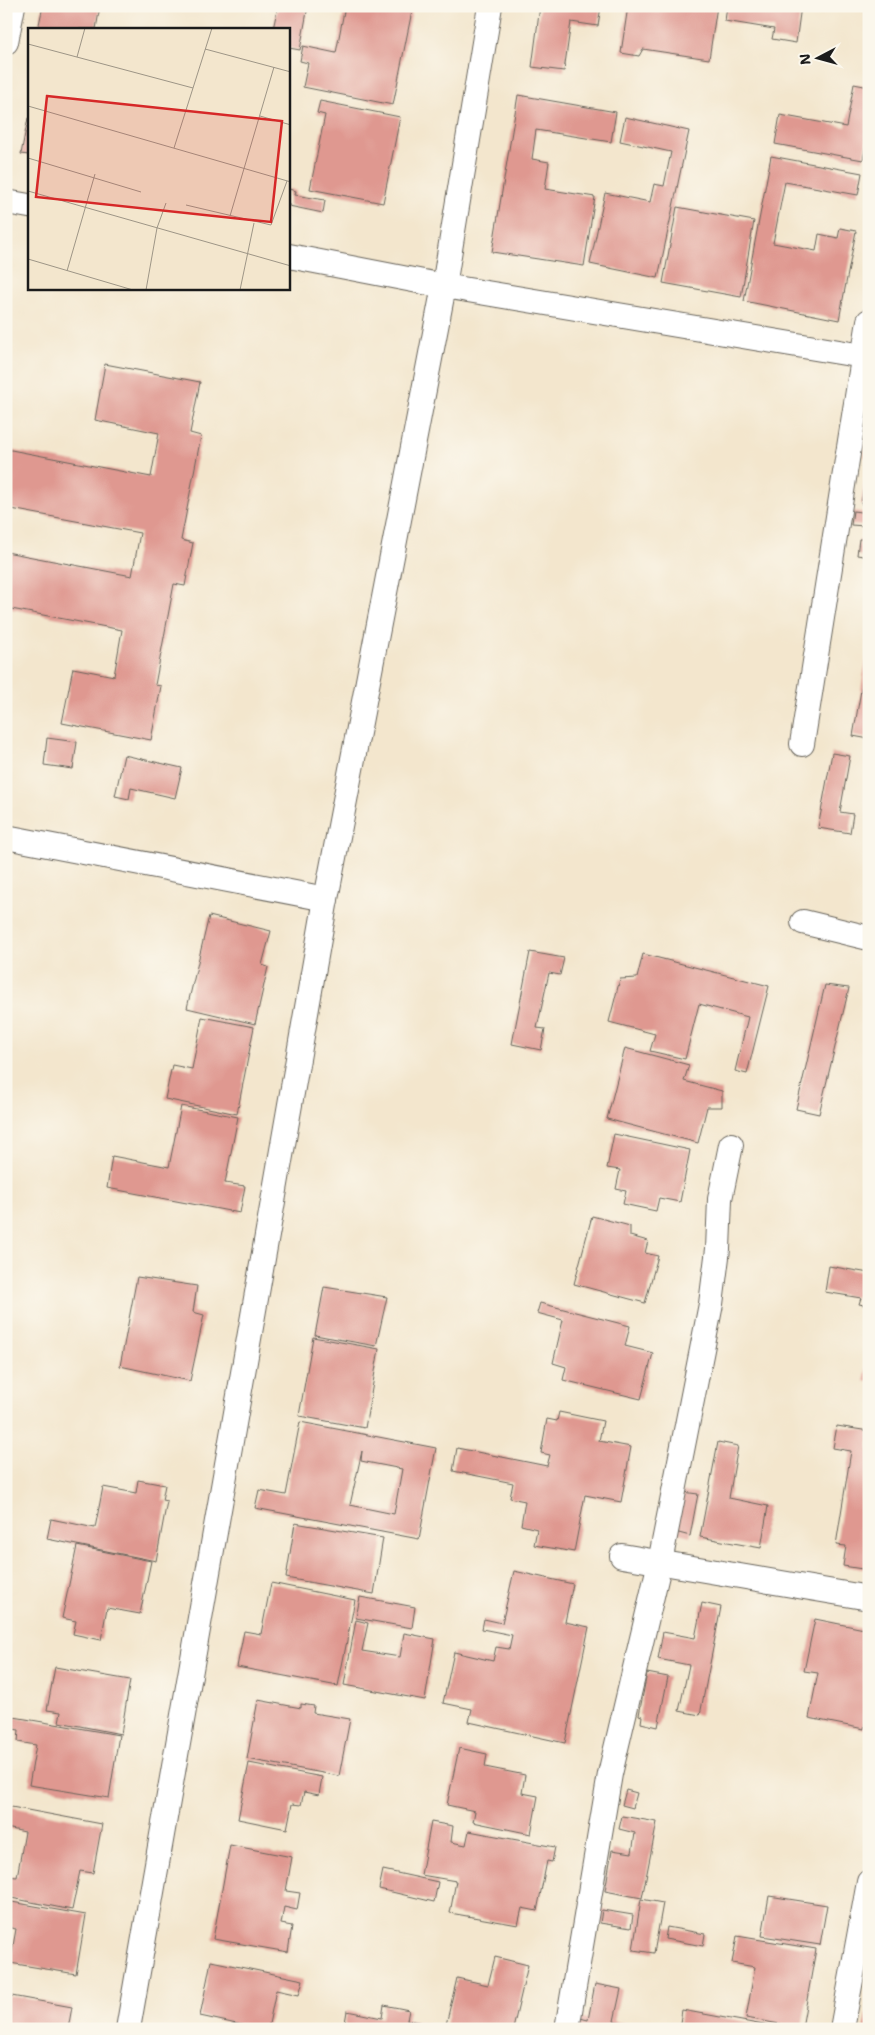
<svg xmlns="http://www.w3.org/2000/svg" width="875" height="2035" font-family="'Shantell Sans',sans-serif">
  <rect width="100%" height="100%" fill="#fbf7ec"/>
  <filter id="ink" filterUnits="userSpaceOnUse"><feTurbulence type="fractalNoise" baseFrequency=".02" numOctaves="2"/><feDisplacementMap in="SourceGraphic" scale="10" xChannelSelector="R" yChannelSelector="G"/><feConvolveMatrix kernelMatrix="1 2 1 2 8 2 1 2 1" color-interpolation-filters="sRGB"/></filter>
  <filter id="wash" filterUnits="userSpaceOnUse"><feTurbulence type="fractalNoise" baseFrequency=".0096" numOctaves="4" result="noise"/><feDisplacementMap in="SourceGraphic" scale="20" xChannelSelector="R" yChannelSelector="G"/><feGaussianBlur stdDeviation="1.12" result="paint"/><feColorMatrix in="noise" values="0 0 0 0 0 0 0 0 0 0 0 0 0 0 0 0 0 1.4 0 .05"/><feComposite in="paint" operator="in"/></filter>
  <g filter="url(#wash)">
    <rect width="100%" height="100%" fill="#f3e6cd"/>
    <g id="blocks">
      <g fill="#df9890" fill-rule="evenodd">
        <polygon points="43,6 100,6 96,29 38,29"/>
        <polygon points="278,6 308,6 300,50 289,48 289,29 273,29"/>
        <polygon points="345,6 413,6 393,105 303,87 308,63 300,61 303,46 336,53"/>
        <polygon points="540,6 601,6 598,26 571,22 564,71 532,67"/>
        <polygon points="628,6 717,6 709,59 643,49 639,56 621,53"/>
        <polygon points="727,6 801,6 796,43 772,39 774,29 725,21"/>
        <polygon points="854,84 869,87 869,129 863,160 775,144 780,115 846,127"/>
        <polygon points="518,95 616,112 611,142 536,130 532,159 549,162 545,189 595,197 584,266 492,252"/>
        <polygon points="320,101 400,117 383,203 310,189 325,115 317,113"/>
        <polygon points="625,117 689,131 658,278 590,264 605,193 650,202 654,184 664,186 671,152 620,141"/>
        <polygon points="28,118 29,118 29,155 21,154"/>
        <polygon points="771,156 862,173 858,195 785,182 773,243 816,251 819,234 838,238 840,228 856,231 839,320 744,301"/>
        <polygon points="289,189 296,191 295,195 325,200 323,213 289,206"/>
        <polygon points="677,207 754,221 741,297 663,283"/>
        <polygon points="105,364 200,382 190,433 201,436 181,540 193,543 185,586 174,584 155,685 161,686 151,740 62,723 73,668 114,676 122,630 6,608 6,552 132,576 140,533 6,508 6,449 151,477 159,433 95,420"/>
        <polygon points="868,425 869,425 869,458 864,457"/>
        <polygon points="868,464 869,464 869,505 861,504"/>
        <polygon points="853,511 869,513 869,557 857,555 859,539 863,539 865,526 851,525"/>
        <polygon points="868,650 869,650 869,739 853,736"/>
        <polygon points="47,738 77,742 73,769 44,765"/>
        <polygon points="832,753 850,756 840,812 853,814 850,833 818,828"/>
        <polygon points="124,755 182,768 175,798 131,788 129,799 115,796"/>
        <polygon points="209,916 271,931 262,965 268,967 255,1024 187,1008"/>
        <polygon points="530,952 564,958 560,975 549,973 537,1028 545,1029 541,1050 512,1044"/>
        <polygon points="643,954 769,986 747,1074 735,1071 748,1017 699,1004 685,1059 650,1051 655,1034 609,1022 620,979 637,978"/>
        <polygon points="825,985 849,988 819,1114 796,1109"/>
        <polygon points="202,1017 254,1027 237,1114 165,1099 172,1065 192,1069"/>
        <polygon points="625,1048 689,1065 684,1081 722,1091 722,1107 707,1107 698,1143 607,1119"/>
        <polygon points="181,1106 238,1117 225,1183 245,1186 240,1213 107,1188 112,1156 169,1167"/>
        <polygon points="614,1134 690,1150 680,1202 659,1198 656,1211 623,1204 626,1191 616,1189 620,1170 607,1168"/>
        <polygon points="592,1216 630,1226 630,1236 648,1241 645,1253 658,1256 645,1303 574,1284"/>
        <polygon points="829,1266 869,1273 869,1306 859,1304 861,1298 825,1292"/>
        <polygon points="137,1277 197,1286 193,1312 204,1315 190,1381 120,1366"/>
        <polygon points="324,1287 387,1297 376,1346 315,1335"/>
        <polygon points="540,1303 630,1326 625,1346 653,1353 641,1399 563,1380 566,1367 553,1363 563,1320 537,1313"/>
        <polygon points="313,1337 379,1349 365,1428 299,1416"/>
        <polygon points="868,1363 869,1363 869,1382 864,1381"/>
        <polygon points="559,1412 603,1421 599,1441 631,1447 621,1502 585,1495 574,1552 534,1545 537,1529 521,1525 525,1501 510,1498 513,1483 453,1471 457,1448 547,1466 550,1455 541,1453 547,1419 557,1421"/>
        <path d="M300,1422L436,1448L419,1539L255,1508L259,1490L286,1495ZM362,1451L361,1461L402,1469L394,1514L350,1505Z"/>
        <polygon points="837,1426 869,1431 869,1570 843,1566 846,1546 836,1545 851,1451 833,1448"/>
        <polygon points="718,1442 738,1446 729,1498 768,1506 761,1548 700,1537"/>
        <polygon points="138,1480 165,1485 162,1500 167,1501 156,1561 47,1539 51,1519 95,1528 103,1487 136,1493"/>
        <polygon points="683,1492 698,1494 690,1536 675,1532"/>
        <polygon points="295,1523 383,1538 374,1594 286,1578"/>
        <polygon points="77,1546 151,1561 140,1614 107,1608 101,1640 73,1634 76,1621 62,1618"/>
        <polygon points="514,1571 573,1584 565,1622 589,1627 565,1743 469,1722 472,1709 443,1703 454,1652 493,1661 496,1647 509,1649 512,1635 482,1629 484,1619 502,1623"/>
        <polygon points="271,1583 355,1600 338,1686 237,1667 244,1631 261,1634"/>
        <polygon points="360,1597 415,1607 412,1628 356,1618"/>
        <polygon points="702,1603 721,1607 700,1715 679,1711 689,1665 658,1659 663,1632 695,1638"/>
        <polygon points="815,1619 869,1630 869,1708 864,1729 809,1718 818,1673 804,1671"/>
        <polygon points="356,1620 368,1623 362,1651 400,1657 404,1633 435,1639 425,1700 344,1685"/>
        <polygon points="55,1667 130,1680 121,1734 59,1722 61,1712 47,1710"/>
        <polygon points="647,1673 668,1677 658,1727 641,1723 642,1716 639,1715"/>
        <polygon points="258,1700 301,1708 301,1704 314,1706 313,1713 350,1719 339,1776 247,1759"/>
        <polygon points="8,1716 119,1735 109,1798 29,1785 36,1745 18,1742 19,1730 6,1728"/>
        <polygon points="459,1748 487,1754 485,1767 525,1775 522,1793 538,1796 531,1834 473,1822 475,1811 447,1805"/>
        <polygon points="249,1763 322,1777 319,1795 304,1792 301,1805 292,1804 287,1829 238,1819"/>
        <polygon points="626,1790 637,1793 633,1808 622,1805"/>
        <polygon points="6,1806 102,1824 93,1873 80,1871 72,1910 6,1897 6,1876 17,1877 25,1832 6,1828"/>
        <polygon points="622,1816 657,1822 642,1898 605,1891 612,1850 632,1853 635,1833 619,1829"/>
        <polygon points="431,1822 453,1826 451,1842 466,1845 469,1831 555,1847 552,1862 547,1861 537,1911 522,1908 518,1925 450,1913 456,1881 421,1875"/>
        <polygon points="230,1845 292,1857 286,1891 300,1893 297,1910 284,1907 281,1924 292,1926 288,1952 213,1939"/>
        <polygon points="383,1870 438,1882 434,1902 379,1889"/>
        <polygon points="769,1896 827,1905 820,1945 762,1936"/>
        <polygon points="641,1899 663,1903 654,1953 633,1950"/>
        <polygon points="6,1901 86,1915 76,1974 10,1963 16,1929 6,1927"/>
        <polygon points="602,1910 633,1915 631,1928 600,1923"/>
        <polygon points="667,1927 705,1934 703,1946 665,1939"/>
        <polygon points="737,1936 816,1949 802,2028 746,2018 755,1967 732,1963"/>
        <polygon points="495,1957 528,1965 513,2029 445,2029 457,1978 488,1985"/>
        <polygon points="211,1961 303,1980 299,1995 276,1990 268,2029 260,2029 200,2016"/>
        <polygon points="595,1984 621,1989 614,2021 627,2024 626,2029 578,2029 580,2018 588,2020"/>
        <polygon points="6,1995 72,2007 68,2029 6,2029"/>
        <polygon points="384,2005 409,2010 407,2020 429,2024 428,2029 344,2028 347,2011 382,2018"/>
        <polygon points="682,2010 780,2028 780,2029 679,2029"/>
        <polygon points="868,2011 869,2029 864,2029"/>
      </g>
    </g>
  </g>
  <g filter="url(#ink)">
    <use href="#blocks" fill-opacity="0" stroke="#67635a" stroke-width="1"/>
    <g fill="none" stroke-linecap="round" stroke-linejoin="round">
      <defs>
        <g id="street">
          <polyline points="6,42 13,6"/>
          <polyline points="6,202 29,206"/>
          <polyline points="289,256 444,286 863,356"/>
          <polyline points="802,744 869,321"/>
          <polyline points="6,837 326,899"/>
          <polyline points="803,922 869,938"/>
          <polyline points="622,1556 869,1598"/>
          <polyline points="128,2029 326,899 444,286 490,6"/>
          <polyline points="567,2029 610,1774 660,1562 711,1304 718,1249 720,1199 731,1145"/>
          <polyline points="842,2029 869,1882"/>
        </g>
      </defs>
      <use href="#street" stroke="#67635a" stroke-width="26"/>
      <use href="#street" stroke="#fff" stroke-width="24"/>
    </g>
  </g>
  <g transform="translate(28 28)">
    <rect width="262" height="262" fill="#f3e6cd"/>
    <path fill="none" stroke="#9d9586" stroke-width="1" d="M0,16L165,60M177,21L263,44M49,29L57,0M0,78L263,154M232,88L263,97M146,120L184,0M0,130L113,164M0,163L263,238M158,177L243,197L259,153M202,188L246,39M0,231L105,262M39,243L67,146M118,262L129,200L138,175M212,262L226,195"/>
    <path fill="#d62828" fill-opacity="0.15" stroke="#d62828" stroke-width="2.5" d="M19,68L254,93L243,194L8,169Z"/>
    <rect width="262" height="262" fill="none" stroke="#1c1c1c" stroke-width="2.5"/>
  </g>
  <rect width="875" height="2035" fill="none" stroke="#fbf7ec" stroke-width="25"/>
  <g transform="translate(818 58) rotate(264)" stroke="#fbf7ec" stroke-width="4" paint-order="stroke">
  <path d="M0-4L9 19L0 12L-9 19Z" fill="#1c1c1c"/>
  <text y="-8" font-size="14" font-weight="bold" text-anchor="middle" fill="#1c1c1c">N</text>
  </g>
</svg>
